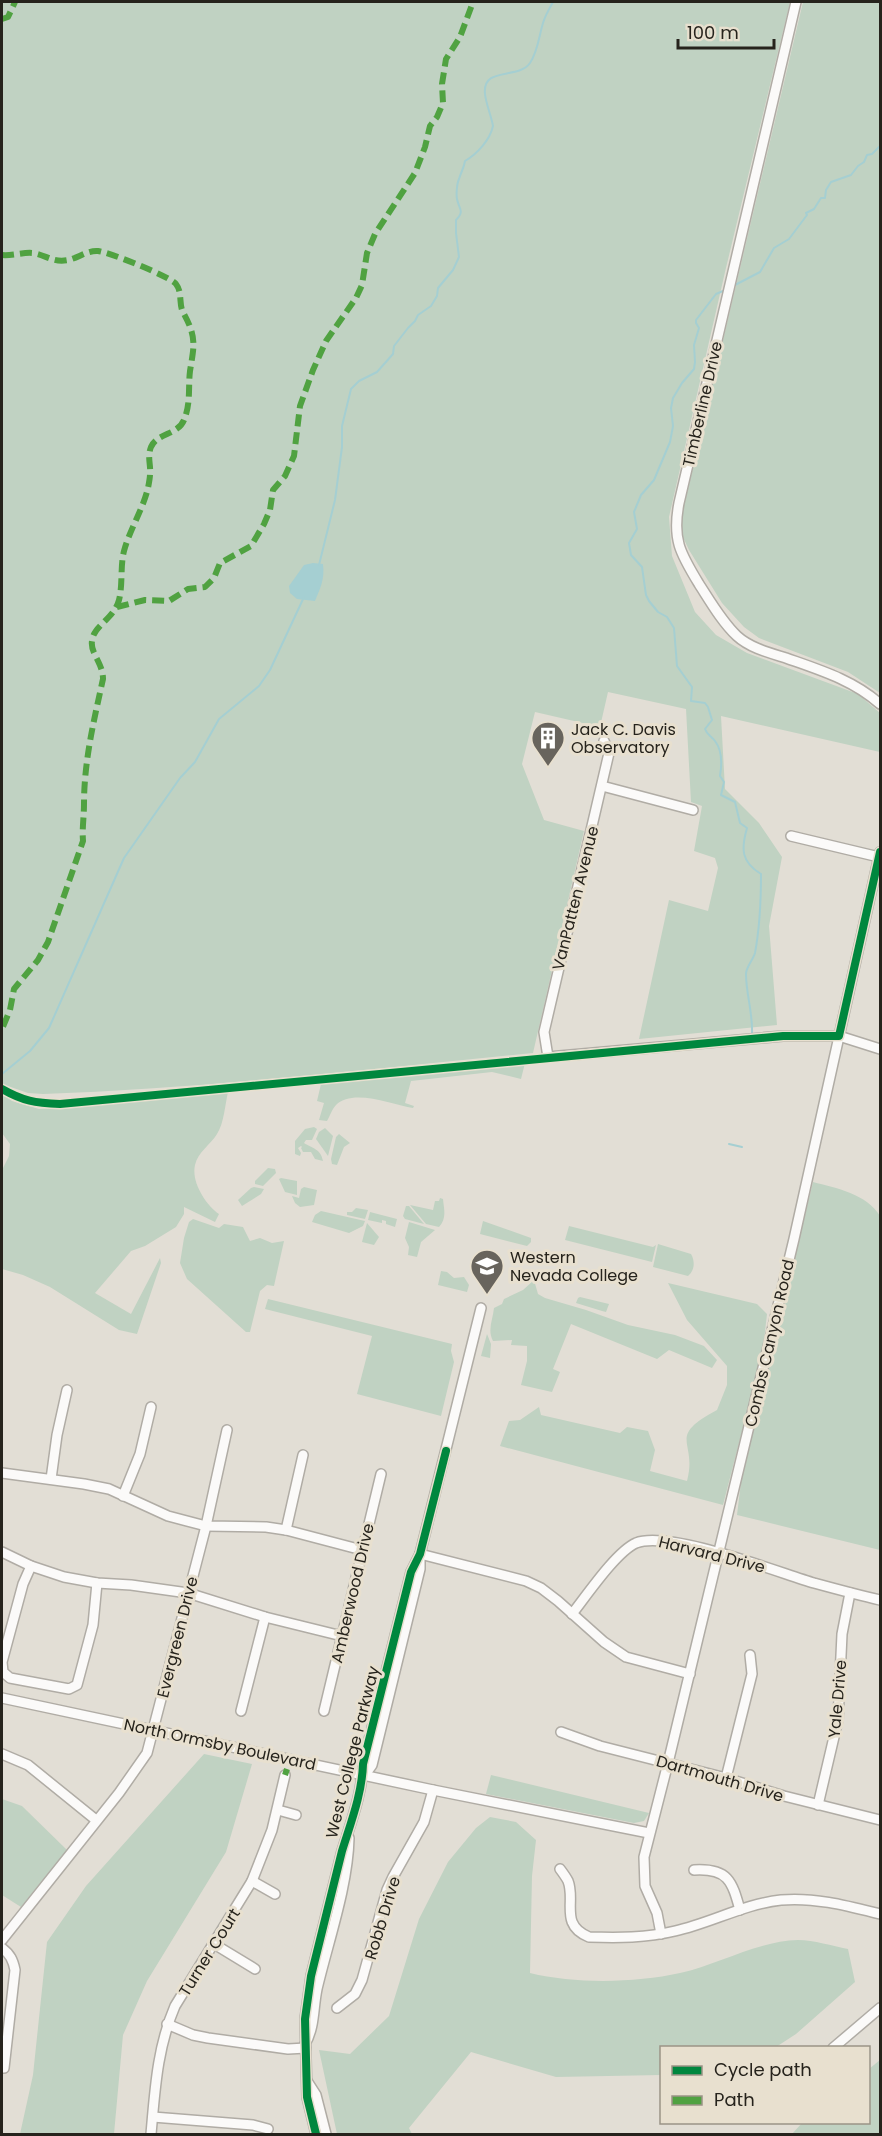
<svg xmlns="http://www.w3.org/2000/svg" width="882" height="2136" font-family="Poppins,sans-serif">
  <rect width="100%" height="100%" fill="#e2ded5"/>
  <g fill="#c0d2c2">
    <path d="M2,2H790L725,272L669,517L672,556L695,612L716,635L747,653L858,694L880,713V752L721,716L725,789L759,823L782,857L769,926L777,1025L639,1039L669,900L708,911L718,868L715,858L694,851L702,806L691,802L686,709L608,692L600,727L535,712L522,764L544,820L584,831L533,1053C369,1069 207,1088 43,1094L28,1093L2,1084Z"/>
    <polygon points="803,2 880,2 880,693 848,672 759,638 744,627 722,603 689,550 682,535 681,518"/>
    <path d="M525,1063L521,1079L492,1072L411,1081L405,1103L414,1106L413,1108C393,1105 353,1088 336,1105C332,1109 330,1116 327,1121L319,1120L324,1103L317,1101L321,1084Z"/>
    <path d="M228,1092C225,1105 224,1123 217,1134C211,1144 198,1152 195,1165C191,1182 206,1205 219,1214L215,1222L184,1207V1214L176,1227L145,1246L131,1251L95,1293L131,1314L160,1258L161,1263L137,1334L119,1330L50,1287L23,1275L2,1269V1170L9,1156L10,1144L2,1133V1094L12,1101L39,1109L82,1106L140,1099Z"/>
    <path d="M314,1127L317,1129L312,1140H306L304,1143C312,1148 321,1149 323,1161L315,1159L311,1152H303L301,1148L302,1147L301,1146L298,1148L301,1153L300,1156L295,1154V1141L305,1129Z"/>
    <polygon points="325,1128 333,1136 328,1156 316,1139 319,1132"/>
    <polygon points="339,1134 350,1143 344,1147 337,1165 332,1164 331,1159 336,1137"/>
    <polygon points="268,1168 275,1169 276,1173 263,1186 255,1184 255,1181"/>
    <polygon points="281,1178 297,1181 297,1195 285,1192 279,1179"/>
    <path d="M813,1182C836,1188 867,1194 880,1216V1550L737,1515L741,1482Z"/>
    <polygon points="254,1187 264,1189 261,1194 242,1206 238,1200 251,1188"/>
    <polygon points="304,1187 317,1190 314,1205 300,1207 295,1203 292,1196 299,1198 301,1189"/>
    <path d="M440,1198L443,1199C444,1210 447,1218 439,1227L426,1224L410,1205L433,1210L435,1201H439Z"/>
    <polygon points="406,1206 409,1206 424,1224 405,1219 403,1216"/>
    <polygon points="356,1208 368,1210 365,1219 347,1215 347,1212 352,1212"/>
    <polygon points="321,1211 365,1221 363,1226 349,1233 312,1222 315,1215"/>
    <polygon points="370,1212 397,1219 395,1227 386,1224 386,1221 382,1220 382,1223 368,1220"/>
    <polygon points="193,1219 219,1228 224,1224 243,1227 250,1241 260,1238 272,1243 284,1241 274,1286 267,1285 260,1291 250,1332 246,1332 187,1279 180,1263 184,1238 189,1222"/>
    <polygon points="483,1221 531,1238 531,1242 527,1246 480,1234"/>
    <polygon points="409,1222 435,1230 421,1242 417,1257 408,1255 409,1247 405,1238"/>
    <polygon points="367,1223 379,1237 374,1245 362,1242"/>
    <polygon points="569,1226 653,1247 656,1245 652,1262 565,1240"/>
    <path d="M658,1244L691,1254C695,1261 695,1270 688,1276L653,1267Z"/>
    <polygon points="441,1271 447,1272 454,1278 464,1277 469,1285 467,1292 438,1285"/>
    <path d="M534,1280L538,1294L545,1298L586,1310L628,1325L675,1335L704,1346L717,1360L712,1368L669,1350L657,1359L571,1324L553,1369L560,1372L552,1392L521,1385L527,1361V1346L511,1345L512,1340L493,1341C487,1330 493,1319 494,1308L502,1304L504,1299L523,1290Z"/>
    <path d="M668,1283L757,1304L767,1314L763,1349L723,1505L500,1446L509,1421L520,1420L539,1407L541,1415L620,1433L627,1427L648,1431L655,1450L650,1471L687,1481C698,1440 665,1438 717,1410L727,1385V1366L687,1320Z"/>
    <polygon points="580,1297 609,1304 606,1312 602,1311 576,1303 578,1298"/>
    <polygon points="268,1299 452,1344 451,1351 454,1362 441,1416 357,1394 372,1336 265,1309"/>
    <polygon points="487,1334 491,1344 490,1358 481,1356"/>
    <polygon points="204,1754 252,1764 226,1852 147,1981 123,2035 114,2134 20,2134 33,2075 47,1942 86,1886"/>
    <polygon points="491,1775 649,1813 644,1821 634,1823 486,1794"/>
    <polygon points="2,1799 22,1806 67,1850 21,1907 2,1895"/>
    <path d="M490,1817L516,1822L536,1840L532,1876L530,1973C575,1984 635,1983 680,1973C719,1964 758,1941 798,1940C814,1940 832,1946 848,1949L855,1982L796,2034L776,2047L662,2048L661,2075L556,2077L471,2052L409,2128L412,2134H337L319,2050L350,2054L389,2016L419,1919L448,1862L476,1828Z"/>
    <polygon points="880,2060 880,2134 792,2134 802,2123 868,2122 869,2069"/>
  </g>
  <path fill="#a5cfd2" d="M313,563L323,564C325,579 320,589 315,601L297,599L290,593L289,586L304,565Z"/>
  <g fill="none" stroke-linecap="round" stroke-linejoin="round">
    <g stroke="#a5cfd2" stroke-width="2">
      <polyline points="735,285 760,272 774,248 789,239 807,215 806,213 814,209 821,198 825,198 826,190 831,182 851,175 858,166 864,162 867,155 872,154 880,146"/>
      <path d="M723,291L716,294L696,320V323L699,328L694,345L695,362L694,369L682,383L673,398L671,408L673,426L670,442L654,480L641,495L634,512L637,529L629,543L631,555L642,567L646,595L649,601L658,612L667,617L674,628L677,666L692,687L691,701L705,703L708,707L712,720L705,729C707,735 711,736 715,741C722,750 722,764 720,776L724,782L721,795L735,802L740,823L747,828C741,849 741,862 761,874C761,901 760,926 755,953C753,960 746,967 746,974C746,994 753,1013 752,1034"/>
      <path d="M319,565L335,500L342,447V426L351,389L359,381L377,372L393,354L394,346L408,328L415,321L418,315L431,306L437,296L438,288L453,270L459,257L456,233V220C465,211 459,209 457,199C456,194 457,183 459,179C461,172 464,168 465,161C477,154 490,140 493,126C491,115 486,104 485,94C482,66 518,80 530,63C538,51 539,36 543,23C545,16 549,9 553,2"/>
      <polyline points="2,1074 30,1051 49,1028 124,858 180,778 195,762 219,719 259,686 270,670 304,597"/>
      <polyline points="729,1144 742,1147"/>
    </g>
    <defs>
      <g id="minor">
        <path d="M796,2L679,503C672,539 680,553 699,584C710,601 722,622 737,636C750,648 770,653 786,658C820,670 853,680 880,704"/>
        <polyline points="604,741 609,753 544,1032 548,1057 783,1036 839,1036 880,1049"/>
        <polyline points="602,786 693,810"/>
        <polyline points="791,836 879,857"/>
        <polyline points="2,1473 84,1484 109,1489 168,1516 206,1526 266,1527 286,1530 362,1550"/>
        <polyline points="51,1479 57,1435 67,1390"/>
        <polyline points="123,1496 140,1454 151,1407"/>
        <polyline points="286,1530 303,1455"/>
        <polyline points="2,1552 31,1566 64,1577 97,1583 131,1585 188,1593 265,1617 342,1636"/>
        <polyline points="420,1554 526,1581 541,1588 558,1601 604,1642 626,1657 690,1674"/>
        <polyline points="31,1566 23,1584 2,1662 3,1672 10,1678 69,1689 77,1685 93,1625 97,1583"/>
        <path d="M572,1614C587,1595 616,1552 636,1543C669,1530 777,1572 814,1583C836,1589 858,1595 880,1600"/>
        <polyline points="2,1698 433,1790 649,1833"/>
        <polyline points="241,1711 265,1617"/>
        <polyline points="324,1711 381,1474"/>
        <polyline points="561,1732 600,1746 726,1778 784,1796 880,1820"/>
        <polyline points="2,1754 28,1765 96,1820"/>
        <polyline points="364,1776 372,1765 420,1569 420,1554"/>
        <polyline points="726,1778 752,1674 750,1655"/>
        <polyline points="818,1805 838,1720 842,1634 850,1593"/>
        <polyline points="278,1810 296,1815"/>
        <path d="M560,1869C563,1873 566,1877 568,1881C576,1901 559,1925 589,1937C618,1938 646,1938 675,1931C711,1923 744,1904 781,1900C815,1897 848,1906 880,1914"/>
        <path d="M694,1870C728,1868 732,1881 740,1910"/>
        <polyline points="252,1881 275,1894"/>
        <polyline points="661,1934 657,1913 645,1886 644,1857 668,1763 794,1239 880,852"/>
        <polyline points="2,1940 119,1793 147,1753 206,1526 227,1430"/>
        <polyline points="214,1944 255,1969"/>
        <path d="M2,1948C10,1954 13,1960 15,1970L4,2068H2"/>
        <polyline points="337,2008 355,1994 362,1980 387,1890 393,1877 424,1822 433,1790"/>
        <polyline points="167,2024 193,2035 208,2038 288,2049 306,2048"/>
        <path d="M305,2044C315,2027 313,2008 317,1989C328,1942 348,1886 349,1838"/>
        <polyline points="833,2048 880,2008"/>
        <polyline points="307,2081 316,2095 326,2134"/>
        <polyline points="153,2117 253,2125 268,2129"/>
        <path d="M151,2134C155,2090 157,2048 175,2006L252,1881L272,1830L285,1775"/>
        <path d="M316,2134L307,2097L305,2019L311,1976L342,1851C351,1822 362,1794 363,1764L411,1572L420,1554L481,1308"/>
      </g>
    </defs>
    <use href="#minor" stroke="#b0aca5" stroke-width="12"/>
    <use href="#minor" stroke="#fbfaf9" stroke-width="9"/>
    <g stroke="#50a241" stroke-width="6" stroke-dasharray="12 6" stroke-linecap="butt">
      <polyline points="2,19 8,17 15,2"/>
      <path d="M2,255C12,256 23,252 33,253C46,255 53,263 68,260C78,258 88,250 98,251C109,252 171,277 176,284C183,293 178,305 184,314C197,338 194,346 190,371C188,388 191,403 184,420C178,435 157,433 151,447C147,457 151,465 150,474C150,478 149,483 148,488C143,509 130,529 124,551C120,567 123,584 119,600C114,619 93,626 92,641C90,653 103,663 103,679C94,720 84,761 84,804C84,817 82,828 83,841L48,942L38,960L14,989L10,1010L2,1029"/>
      <polyline points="117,607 145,600 169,601 188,589 205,587 214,578 220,563 251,546 264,524 270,510 273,490 285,476 294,456 300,406 313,370 326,341 356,298 362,285 367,253 375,234 415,173 425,147 430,126 437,117 443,103 442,84 446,59 460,37 473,2"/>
      <polyline points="285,1775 287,1769"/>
    </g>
    <defs>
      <g id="cycleway">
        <path d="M2,1089C23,1101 35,1103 60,1104L783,1036H839L880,852"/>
        <path d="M316,2134L307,2097L305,2019L311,1976L342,1851C351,1822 362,1794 363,1764L411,1572L420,1554L446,1451"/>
      </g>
    </defs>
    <use href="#cycleway" stroke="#e8e0cf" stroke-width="11"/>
    <use href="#cycleway" stroke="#00873e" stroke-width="8"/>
  </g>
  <defs>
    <symbol id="building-pin" viewBox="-11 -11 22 30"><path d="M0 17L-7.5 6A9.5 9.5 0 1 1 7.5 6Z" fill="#68645d" stroke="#e8e0cf"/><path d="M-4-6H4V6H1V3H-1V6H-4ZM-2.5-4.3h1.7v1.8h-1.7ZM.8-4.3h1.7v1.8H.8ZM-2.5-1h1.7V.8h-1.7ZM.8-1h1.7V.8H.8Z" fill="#fff"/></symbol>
    <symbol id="university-pin" viewBox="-11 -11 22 30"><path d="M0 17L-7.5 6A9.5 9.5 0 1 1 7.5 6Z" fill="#68645d" stroke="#e8e0cf"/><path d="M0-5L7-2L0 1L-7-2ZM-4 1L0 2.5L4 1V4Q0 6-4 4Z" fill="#fff"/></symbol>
  </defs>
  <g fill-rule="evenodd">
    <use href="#building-pin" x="529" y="719" width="38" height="52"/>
    <use href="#university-pin" x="468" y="1247" width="38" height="52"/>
  </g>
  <g text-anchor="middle" stroke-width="6" stroke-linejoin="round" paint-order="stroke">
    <g font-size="16" fill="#26231c" stroke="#e8e0cf">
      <text transform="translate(702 404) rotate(-77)" y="6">Timberline Drive</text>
      <text transform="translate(575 898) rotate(-76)" y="6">VanPatten Avenue</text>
      <text transform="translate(769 1343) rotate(-77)" y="6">Combs Canyon Road</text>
      <text transform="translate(712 1554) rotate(14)" y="6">Harvard Drive</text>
      <text transform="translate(352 1593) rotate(-77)" y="6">Amberwood Drive</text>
      <text transform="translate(177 1637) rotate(-76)" y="6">Evergreen Drive</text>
      <text transform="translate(837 1699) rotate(-85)" y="6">Yale Drive</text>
      <text transform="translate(220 1744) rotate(12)" y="6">North Ormsby Boulevard</text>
      <text transform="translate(352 1752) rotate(-76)" y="6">West College Parkway</text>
      <text transform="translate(720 1778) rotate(16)" y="6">Dartmouth Drive</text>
      <text transform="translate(382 1918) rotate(-73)" y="6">Robb Drive</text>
      <text transform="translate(209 1952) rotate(-58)" y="6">Turner Court</text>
    </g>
    <g font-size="16" fill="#26231c" stroke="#e8e0cf" text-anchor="start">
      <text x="571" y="735">Jack C. Davis<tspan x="571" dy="18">Observatory</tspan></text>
      <text x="510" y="1263">Western<tspan x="510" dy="18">Nevada College</tspan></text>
    </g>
  </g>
  <rect width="882" height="2136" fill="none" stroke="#26231c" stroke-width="6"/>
  <rect x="660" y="2046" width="210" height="78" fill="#e8e0cf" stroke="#9a9487" stroke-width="1.5"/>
  <rect x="672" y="2066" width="30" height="9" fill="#00873e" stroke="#9a9487" stroke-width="1.5"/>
  <text x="714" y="2076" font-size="18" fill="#26231c">Cycle path</text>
  <rect x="672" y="2096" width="30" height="9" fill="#50a241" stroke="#9a9487" stroke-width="1.5"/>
  <text x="714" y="2106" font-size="18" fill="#26231c">Path</text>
  <path d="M678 39v9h96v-9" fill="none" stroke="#26231c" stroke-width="3"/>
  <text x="687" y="39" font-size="18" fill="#26231c" stroke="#e8e0cf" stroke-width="4.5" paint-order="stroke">100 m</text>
</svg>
